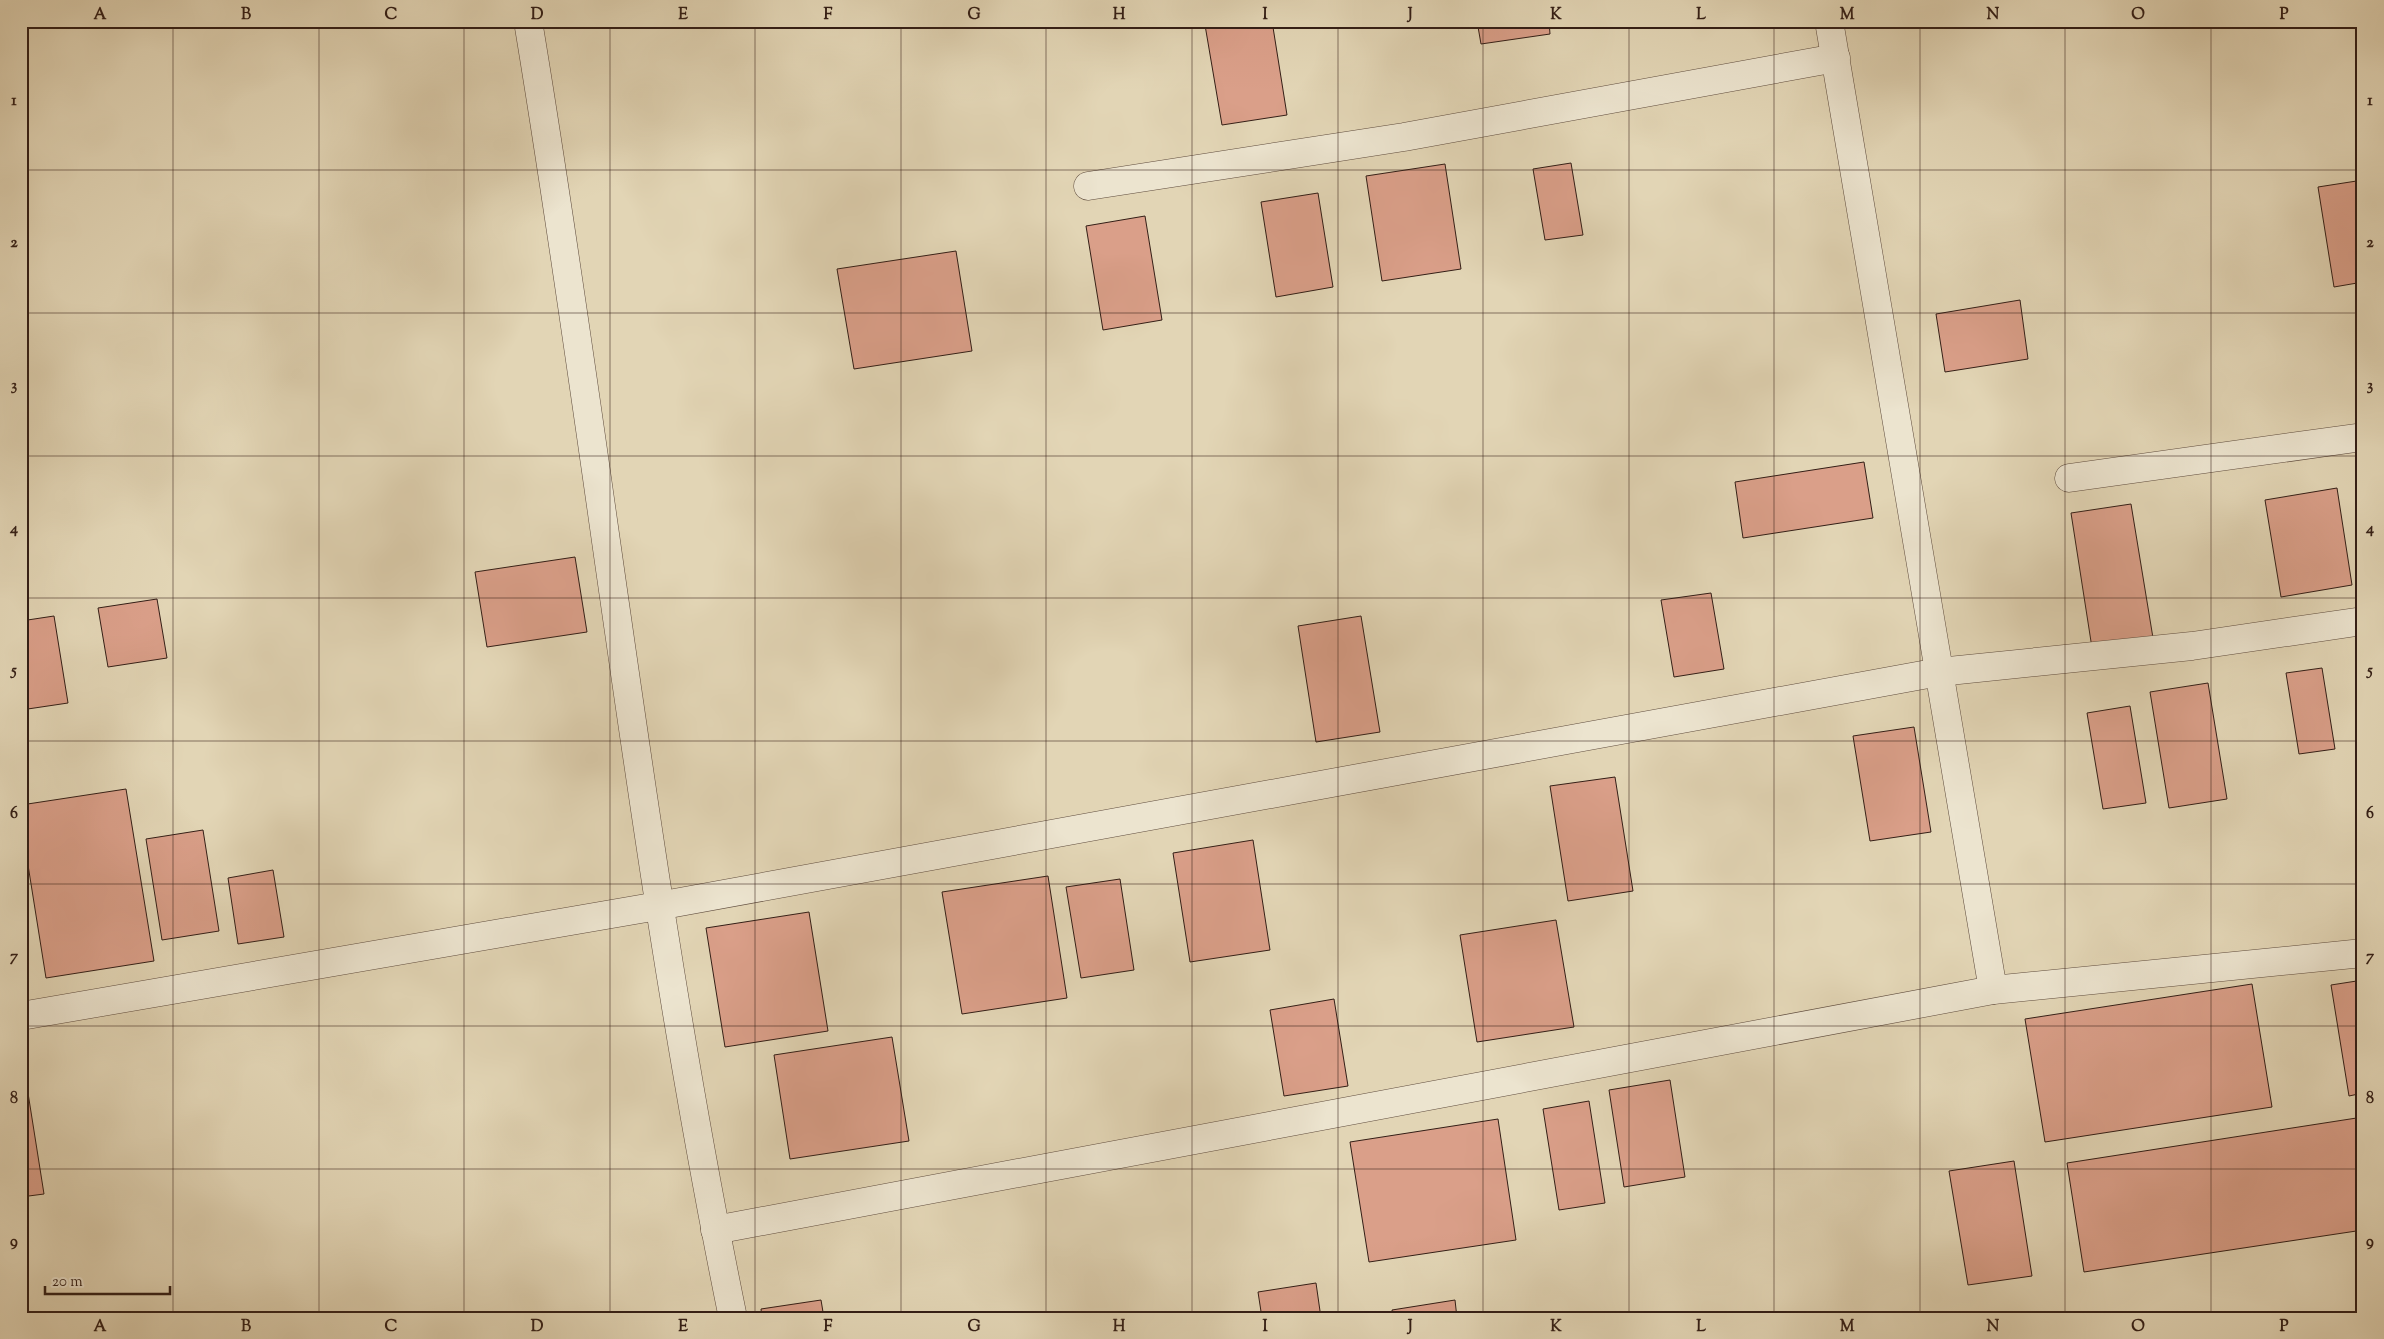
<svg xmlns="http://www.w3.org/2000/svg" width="2384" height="1339" font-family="'Sorts Mill Goudy',serif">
  <rect width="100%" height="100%" fill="#e2d5b5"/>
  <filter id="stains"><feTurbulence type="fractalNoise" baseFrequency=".004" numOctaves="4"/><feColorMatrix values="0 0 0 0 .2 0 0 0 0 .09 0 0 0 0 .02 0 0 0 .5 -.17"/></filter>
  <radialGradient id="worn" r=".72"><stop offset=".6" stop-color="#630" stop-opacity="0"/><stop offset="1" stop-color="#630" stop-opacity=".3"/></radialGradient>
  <g fill="#da9f89" stroke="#331e16">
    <polygon points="1229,21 1272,21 1287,115 1222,125 1205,25"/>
    <polygon points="1477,21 1549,21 1550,34 1481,44"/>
    <polygon points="1571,163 1583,235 1545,240 1533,169"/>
    <polygon points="1445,164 1461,269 1382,281 1366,176"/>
    <polygon points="2363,180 2363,282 2334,287 2318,187"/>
    <polygon points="1318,193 1333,287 1276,297 1261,202"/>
    <polygon points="1145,216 1162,320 1103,330 1086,226"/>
    <polygon points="956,251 972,351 854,369 837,269"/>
    <polygon points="2020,300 2028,359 1945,372 1936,314"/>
    <polygon points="1864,462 1873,518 1743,538 1735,482"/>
    <polygon points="2337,488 2352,585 2281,597 2265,500"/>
    <polygon points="2131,504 2153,638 2092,648 2071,513"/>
    <polygon points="575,557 587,632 487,647 475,572"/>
    <polygon points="1711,593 1724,669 1674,677 1661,600"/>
    <polygon points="157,599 167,658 108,667 98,608"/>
    <polygon points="54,616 68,703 21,710 21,621"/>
    <polygon points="1361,616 1380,732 1316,742 1298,626"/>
    <polygon points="2322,668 2335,749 2299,754 2286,673"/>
    <polygon points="2208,683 2227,799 2169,808 2150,692"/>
    <polygon points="2130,706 2146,803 2103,809 2087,713"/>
    <polygon points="1914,727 1931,832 1870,841 1853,736"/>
    <polygon points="1615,777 1633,891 1568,901 1550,786"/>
    <polygon points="126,789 154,961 46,978 21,821 21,805"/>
    <polygon points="203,830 219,931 162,940 146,839"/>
    <polygon points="1253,840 1270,950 1190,962 1173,853"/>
    <polygon points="273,870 284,937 238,944 228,878"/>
    <polygon points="1048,876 1067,998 962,1014 942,892"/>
    <polygon points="1120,879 1134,970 1081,978 1066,887"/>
    <polygon points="809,912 828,1031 725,1047 706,928"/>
    <polygon points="1556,920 1574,1027 1477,1042 1460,935"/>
    <polygon points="2363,980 2363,1093 2349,1096 2331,985"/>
    <polygon points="2252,984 2272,1107 2045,1142 2025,1019"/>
    <polygon points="1334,999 1348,1086 1284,1096 1270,1010"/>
    <polygon points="892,1037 909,1141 790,1159 774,1055"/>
    <polygon points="1670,1080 1685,1177 1624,1187 1609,1090"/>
    <polygon points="28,1093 44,1194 21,1197 21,1094"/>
    <polygon points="1589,1101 1605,1203 1559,1210 1543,1109"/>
    <polygon points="2363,1117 2363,1230 2084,1272 2067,1163"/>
    <polygon points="1498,1119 1516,1240 1369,1262 1350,1142"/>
    <polygon points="2014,1161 2032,1276 1968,1285 1949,1171"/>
    <polygon points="1316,1283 1321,1318 1262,1318 1258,1292"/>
    <polygon points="821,1300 824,1318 762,1318 761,1309"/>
    <polygon points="1455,1300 1457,1318 1393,1318 1392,1310"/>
  </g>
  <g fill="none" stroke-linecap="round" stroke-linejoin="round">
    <defs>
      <g id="minor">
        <path d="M528,21C600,453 645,889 733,1318"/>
        <polyline points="1829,21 1993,990"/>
        <polyline points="1088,186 1404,137 1836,58"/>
        <polyline points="2069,478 2363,437"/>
        <polyline points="21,1016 658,906 1939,672 2192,646 2363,621"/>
        <polyline points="715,1230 1993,990 2363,953"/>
      </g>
    </defs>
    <use href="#minor" stroke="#5f4c3e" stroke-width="29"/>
    <use href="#minor" stroke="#ece4cf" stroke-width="28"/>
  </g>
  <path fill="none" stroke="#331e16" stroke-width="1" stroke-opacity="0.55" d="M173,21V1318M319,21V1318M464,21V1318M610,21V1318M755,21V1318M901,21V1318M1046,21V1318M1192,21V1318M1338,21V1318M1483,21V1318M1629,21V1318M1774,21V1318M1920,21V1318M2065,21V1318M2211,21V1318M21,170H2363M21,313H2363M21,456H2363M21,598H2363M21,741H2363M21,884H2363M21,1026H2363M21,1169H2363"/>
  <rect width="2384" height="1339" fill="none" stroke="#e2d5b5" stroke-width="55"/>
  <path d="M45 1286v8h125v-8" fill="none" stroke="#331e16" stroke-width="2.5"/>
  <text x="52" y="1286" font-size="15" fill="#331e16" stroke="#ece4cf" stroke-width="4" paint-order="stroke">20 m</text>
  <rect x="28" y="28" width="2328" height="1284" fill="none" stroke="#331e16" stroke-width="2"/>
  <g font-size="16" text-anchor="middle" font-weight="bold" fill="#331e16">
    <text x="100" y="19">A</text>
    <text x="246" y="19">B</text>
    <text x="391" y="19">C</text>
    <text x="537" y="19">D</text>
    <text x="683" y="19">E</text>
    <text x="828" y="19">F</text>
    <text x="974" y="19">G</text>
    <text x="1119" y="19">H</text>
    <text x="1265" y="19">I</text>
    <text x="1410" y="19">J</text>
    <text x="1556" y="19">K</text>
    <text x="1701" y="19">L</text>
    <text x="1847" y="19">M</text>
    <text x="1993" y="19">N</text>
    <text x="2138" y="19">O</text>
    <text x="2284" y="19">P</text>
    <text x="14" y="105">1</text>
    <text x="2370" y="105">1</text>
    <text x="14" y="247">2</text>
    <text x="2370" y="247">2</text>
    <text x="14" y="390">3</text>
    <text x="2370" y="390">3</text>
    <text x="14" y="533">4</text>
    <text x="2370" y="533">4</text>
    <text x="14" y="675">5</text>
    <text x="2370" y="675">5</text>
    <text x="14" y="818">6</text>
    <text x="2370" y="818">6</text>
    <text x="14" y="961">7</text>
    <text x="2370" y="961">7</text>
    <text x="14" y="1103">8</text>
    <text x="2370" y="1103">8</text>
    <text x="14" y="1246">9</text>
    <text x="2370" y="1246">9</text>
    <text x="100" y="1331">A</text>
    <text x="246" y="1331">B</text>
    <text x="391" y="1331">C</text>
    <text x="537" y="1331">D</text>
    <text x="683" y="1331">E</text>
    <text x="828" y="1331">F</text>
    <text x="974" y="1331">G</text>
    <text x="1119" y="1331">H</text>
    <text x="1265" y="1331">I</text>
    <text x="1410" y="1331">J</text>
    <text x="1556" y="1331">K</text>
    <text x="1701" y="1331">L</text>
    <text x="1847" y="1331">M</text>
    <text x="1993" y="1331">N</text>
    <text x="2138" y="1331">O</text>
    <text x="2284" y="1331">P</text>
  </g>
  <rect width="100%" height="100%" filter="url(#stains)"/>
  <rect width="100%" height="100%" fill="url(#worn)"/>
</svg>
